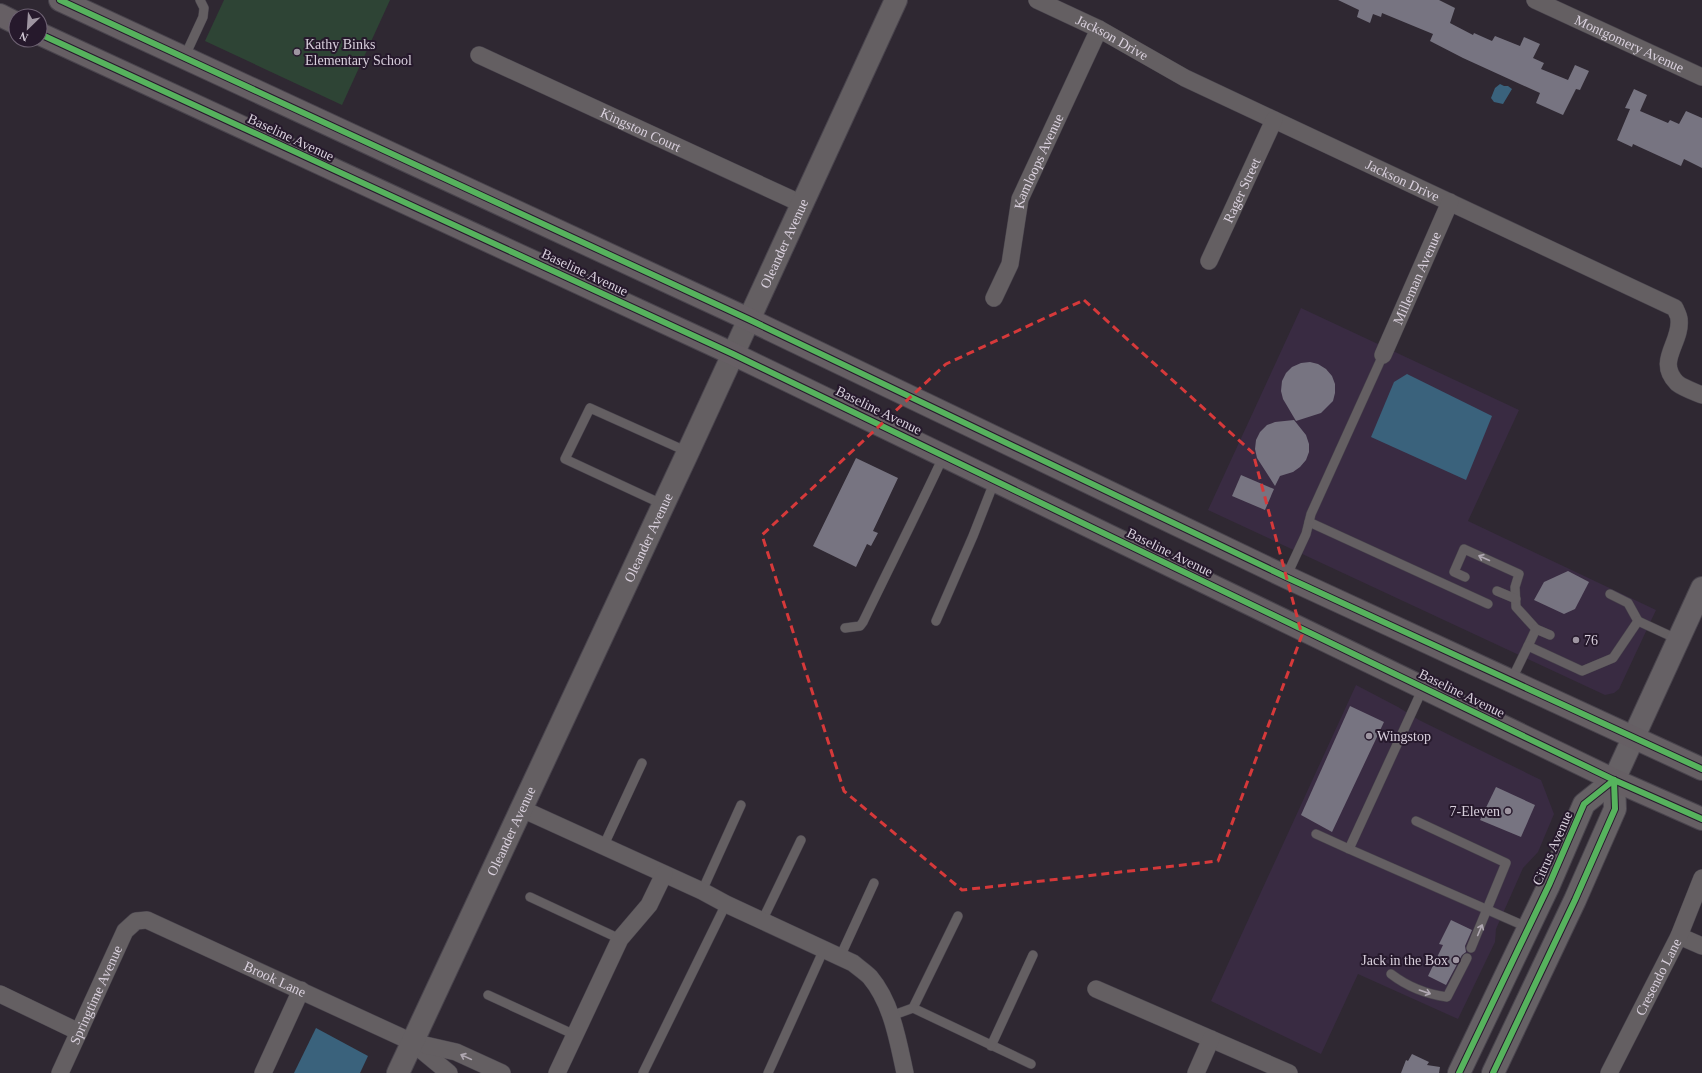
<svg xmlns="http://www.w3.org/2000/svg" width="1702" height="1073" font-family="Georgia,serif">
  <rect width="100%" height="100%" fill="#2f2832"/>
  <g fill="#392b42">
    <polygon points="1301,308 1519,410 1468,521 1656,610 1619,689 1614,693 1605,695 1208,510"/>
    <polygon points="1356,685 1398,707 1419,720 1541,780 1554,814 1538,852 1523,868 1496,929 1495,942 1458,1019 1358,974 1321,1054 1211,1001"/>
  </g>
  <polygon fill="#2e4435" points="224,0 390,0 342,105 205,41"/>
  <g fill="#3a627c">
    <polygon points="1500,84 1504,86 1508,86 1512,89 1503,104 1494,102 1491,98 1495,88"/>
    <polygon points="1407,374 1492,416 1466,480 1371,437 1394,382"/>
    <polygon points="316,1028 368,1056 360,1073 294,1073"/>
  </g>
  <g fill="#777481">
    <polygon points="1338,0 1439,0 1455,8 1450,23 1473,35 1474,33 1492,41 1495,36 1520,46 1524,37 1540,44 1533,58 1544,63 1541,69 1568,80 1575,65 1589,71 1580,90 1576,89 1563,115 1536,103 1540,93 1463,58 1430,41 1433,34 1382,13 1381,17 1373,14 1370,23 1357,17 1359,10"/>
    <polygon points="1634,89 1647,95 1640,111 1668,123 1670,120 1679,124 1686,111 1702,118 1702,168 1684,159 1681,166 1633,144 1632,147 1617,140 1630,109 1625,108"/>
    <polygon points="1310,362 1318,364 1326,369 1332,376 1335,384 1335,393 1333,401 1321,413 1296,421 1283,399 1281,391 1282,381 1286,373 1292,367 1301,363"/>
    <polygon points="1294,420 1306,435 1309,444 1309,452 1306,460 1300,467 1293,472 1280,476 1275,486 1257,458 1255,449 1256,440 1260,432 1267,425 1275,422"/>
    <polygon points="856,458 898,478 873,531 878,533 871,546 867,544 856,567 813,546"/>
    <polygon points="1241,475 1274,489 1265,510 1232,496"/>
    <polygon points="1568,571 1589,582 1575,609 1564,614 1534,600 1544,582"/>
    <polygon points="1350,706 1384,722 1332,832 1301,815"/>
    <polygon points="1496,787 1535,805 1521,837 1480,820"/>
    <polygon points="1451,920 1472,930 1465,946 1466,952 1462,955 1446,985 1428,976 1443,945 1439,944"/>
    <polygon points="1412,1054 1429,1062 1427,1065 1440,1067 1439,1073 1401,1073 1406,1060 1408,1061"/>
  </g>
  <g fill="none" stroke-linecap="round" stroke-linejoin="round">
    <defs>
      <g id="service">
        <polyline points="184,58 203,17 204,8 200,0"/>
        <polyline points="664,505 565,459 590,408 688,452"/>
        <polyline points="1309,522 1488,604"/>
        <polyline points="1286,577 1306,534 1311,514 1383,355"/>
        <polyline points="1465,577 1454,572 1464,549 1519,574 1515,587 1516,607 1536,629 1550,635"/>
        <polyline points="1497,591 1516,599"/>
        <polyline points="1610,594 1628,603 1638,621"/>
        <polyline points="936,621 973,536 995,480"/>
        <path d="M845,628L860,626L863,622C890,566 918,511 944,455"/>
        <polyline points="1528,646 1536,629"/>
        <polyline points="1511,681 1528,646 1582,671 1613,658 1638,621 1679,640"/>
        <polyline points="1423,688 1349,849 1529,928"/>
        <polyline points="1416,821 1506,863 1471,948"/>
        <polyline points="1316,834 1349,849"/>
        <polyline points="603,847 642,763"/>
        <polyline points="702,891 741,805"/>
        <polyline points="530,897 620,939"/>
        <polyline points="762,921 801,840"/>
        <polyline points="840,957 874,883"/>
        <path d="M1391,974C1408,987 1425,994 1447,997L1467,958"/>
        <polyline points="488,995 575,1035"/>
        <polyline points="913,1008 958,916"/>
        <polyline points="891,1016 913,1008 1031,1064"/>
        <polyline points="991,1046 1033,955"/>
        <polyline points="643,1073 726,904"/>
        <polyline points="768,1073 824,949"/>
      </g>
      <g id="minor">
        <path id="s1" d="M1037,0L1099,29L1185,78L1675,308C1676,311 1679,316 1679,319C1682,343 1655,361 1677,383C1683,388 1695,392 1702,395"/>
        <path id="s2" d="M1535,0L1702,77"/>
        <path id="s3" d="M479,55L802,204"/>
        <path id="s4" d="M1209,261L1274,120"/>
        <path id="s5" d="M994,298L1010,264L1020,199L1099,29"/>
        <path id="s6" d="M1383,355L1450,202"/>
        <path d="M522,809L702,891L726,904L853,963C859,968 865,972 870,977C892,1003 898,1041 905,1073"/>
        <polyline points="1679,936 1702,946"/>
        <polyline points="1096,989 1289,1073"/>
        <polyline points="0,994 79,1032"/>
        <polyline points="414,1044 449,1073"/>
        <path id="s7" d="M60,1073L125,931L136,921L147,920L412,1042L456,1052L502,1073"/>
        <polyline points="263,1073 301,990"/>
        <polyline points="557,1073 620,939 649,905 664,874"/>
        <polyline points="1196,1073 1211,1039"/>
        <path id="s8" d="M1609,1073L1679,936L1702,878"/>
      </g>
      <g id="tertiary">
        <path id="s9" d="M398,1073L688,452L896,0"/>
      </g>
      <g id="secondary">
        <polyline points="1459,1073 1549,885 1584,804 1614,780 1702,588"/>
        <polyline points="1493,1073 1575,900 1615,809 1614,780"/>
      </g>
      <g id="primary">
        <polyline points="60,0 748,319 1286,577 1702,769"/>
        <polyline points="0,15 16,23"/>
        <polyline points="40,34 733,354 1614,780 1702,819"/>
      </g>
    </defs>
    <use href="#service" stroke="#49444d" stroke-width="10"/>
    <use href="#minor" stroke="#49444d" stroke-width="18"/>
    <use href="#tertiary" stroke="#49444d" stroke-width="24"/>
    <use href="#secondary" stroke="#49444d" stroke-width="24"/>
    <use href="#primary" stroke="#49444d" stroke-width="24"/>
    <use href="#service" stroke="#645f62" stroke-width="9"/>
    <use href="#minor" stroke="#645f62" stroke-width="17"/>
    <use href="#tertiary" stroke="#645f62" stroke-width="22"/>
    <use href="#secondary" stroke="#666165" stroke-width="22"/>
    <use href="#primary" stroke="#665f64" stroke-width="22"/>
    <defs>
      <g id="cycleway">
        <polyline points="60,0 748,319 1286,577 1702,769"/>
        <polyline points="40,34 733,354 1614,780 1702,819"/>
        <polyline points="1459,1073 1549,885 1584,804 1614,780"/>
        <polyline points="1493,1073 1575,900 1615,809 1614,780"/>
      </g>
    </defs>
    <use href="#cycleway" stroke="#26192c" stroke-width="8"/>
    <use href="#cycleway" stroke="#56b35d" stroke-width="6"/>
  </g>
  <defs><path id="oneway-shaft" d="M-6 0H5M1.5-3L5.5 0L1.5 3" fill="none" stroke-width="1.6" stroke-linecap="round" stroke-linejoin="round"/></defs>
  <g stroke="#b0a8b2">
    <use href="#oneway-shaft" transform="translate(1484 558) rotate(-156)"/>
    <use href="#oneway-shaft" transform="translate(1480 930) rotate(-67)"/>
    <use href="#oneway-shaft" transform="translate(1425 992) rotate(19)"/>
    <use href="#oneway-shaft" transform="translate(466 1057) rotate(-155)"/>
  </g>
  <path fill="none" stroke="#d6393a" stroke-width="3" stroke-dasharray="8 5" stroke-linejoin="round" d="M1084,300L1253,453L1302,635L1218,861L962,890L844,791L762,535L946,364Z"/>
  <g fill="#9e95a1" stroke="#26192c" stroke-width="1.5">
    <circle cx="297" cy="52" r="4"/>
    <circle cx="1576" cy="640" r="4"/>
    <circle cx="1369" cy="736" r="4"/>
    <circle cx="1508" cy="811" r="4"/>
    <circle cx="1456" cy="960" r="4"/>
  </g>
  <g text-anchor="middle" stroke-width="4" stroke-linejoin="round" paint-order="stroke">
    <g font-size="14" fill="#d9d0dd" stroke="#26192c">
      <text dy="5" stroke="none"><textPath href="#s1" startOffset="84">Jackson Drive</textPath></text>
      <text dy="5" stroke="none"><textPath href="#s2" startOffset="104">Montgomery Avenue</textPath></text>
      <text dy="5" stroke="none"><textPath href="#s3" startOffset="178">Kingston Court</textPath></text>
      <text transform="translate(291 137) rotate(25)" y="5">Baseline Avenue</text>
      <text dy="5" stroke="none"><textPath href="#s5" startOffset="145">Kamloops Avenue</textPath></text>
      <text dy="5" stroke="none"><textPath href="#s1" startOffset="408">Jackson Drive</textPath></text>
      <text dy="5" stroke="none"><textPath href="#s4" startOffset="78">Rager Street</textPath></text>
      <text dy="5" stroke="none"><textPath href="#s9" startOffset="915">Oleander Avenue</textPath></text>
      <text transform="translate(585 272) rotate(25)" y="5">Baseline Avenue</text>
      <text dy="5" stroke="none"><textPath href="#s6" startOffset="84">Milleman Avenue</textPath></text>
      <text transform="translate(879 410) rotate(26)" y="5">Baseline Avenue</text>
      <text dy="5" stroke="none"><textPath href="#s9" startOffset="591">Oleander Avenue</textPath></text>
      <text transform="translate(1170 552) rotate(26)" y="5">Baseline Avenue</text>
      <text transform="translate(1462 693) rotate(26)" y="5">Baseline Avenue</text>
      <text dy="5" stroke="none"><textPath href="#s9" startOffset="267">Oleander Avenue</textPath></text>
      <text transform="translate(1552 848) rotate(-66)" y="5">Citrus Avenue</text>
      <text dy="5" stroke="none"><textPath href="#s8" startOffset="108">Cresendo Lane</textPath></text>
      <text dy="5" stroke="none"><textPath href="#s7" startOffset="323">Brook Lane</textPath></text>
      <text dy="5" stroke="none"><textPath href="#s7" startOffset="86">Springtime Avenue</textPath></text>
    </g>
    <g font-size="14" fill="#d9d0dd" stroke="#26192c" text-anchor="start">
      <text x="305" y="49">Kathy Binks<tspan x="305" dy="16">Elementary School</tspan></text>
      <text x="1584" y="645">76</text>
      <text x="1377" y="741">Wingstop</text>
      <text x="1500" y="816" text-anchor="end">7-Eleven</text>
      <text x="1448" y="965" text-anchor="end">Jack in the Box</text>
    </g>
  </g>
  <g transform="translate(28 28) rotate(205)"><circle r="19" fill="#26192c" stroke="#6e6273"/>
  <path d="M0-3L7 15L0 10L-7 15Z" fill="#9e95a1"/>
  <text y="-6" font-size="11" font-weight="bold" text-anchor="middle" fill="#d9d0dd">N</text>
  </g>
</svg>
